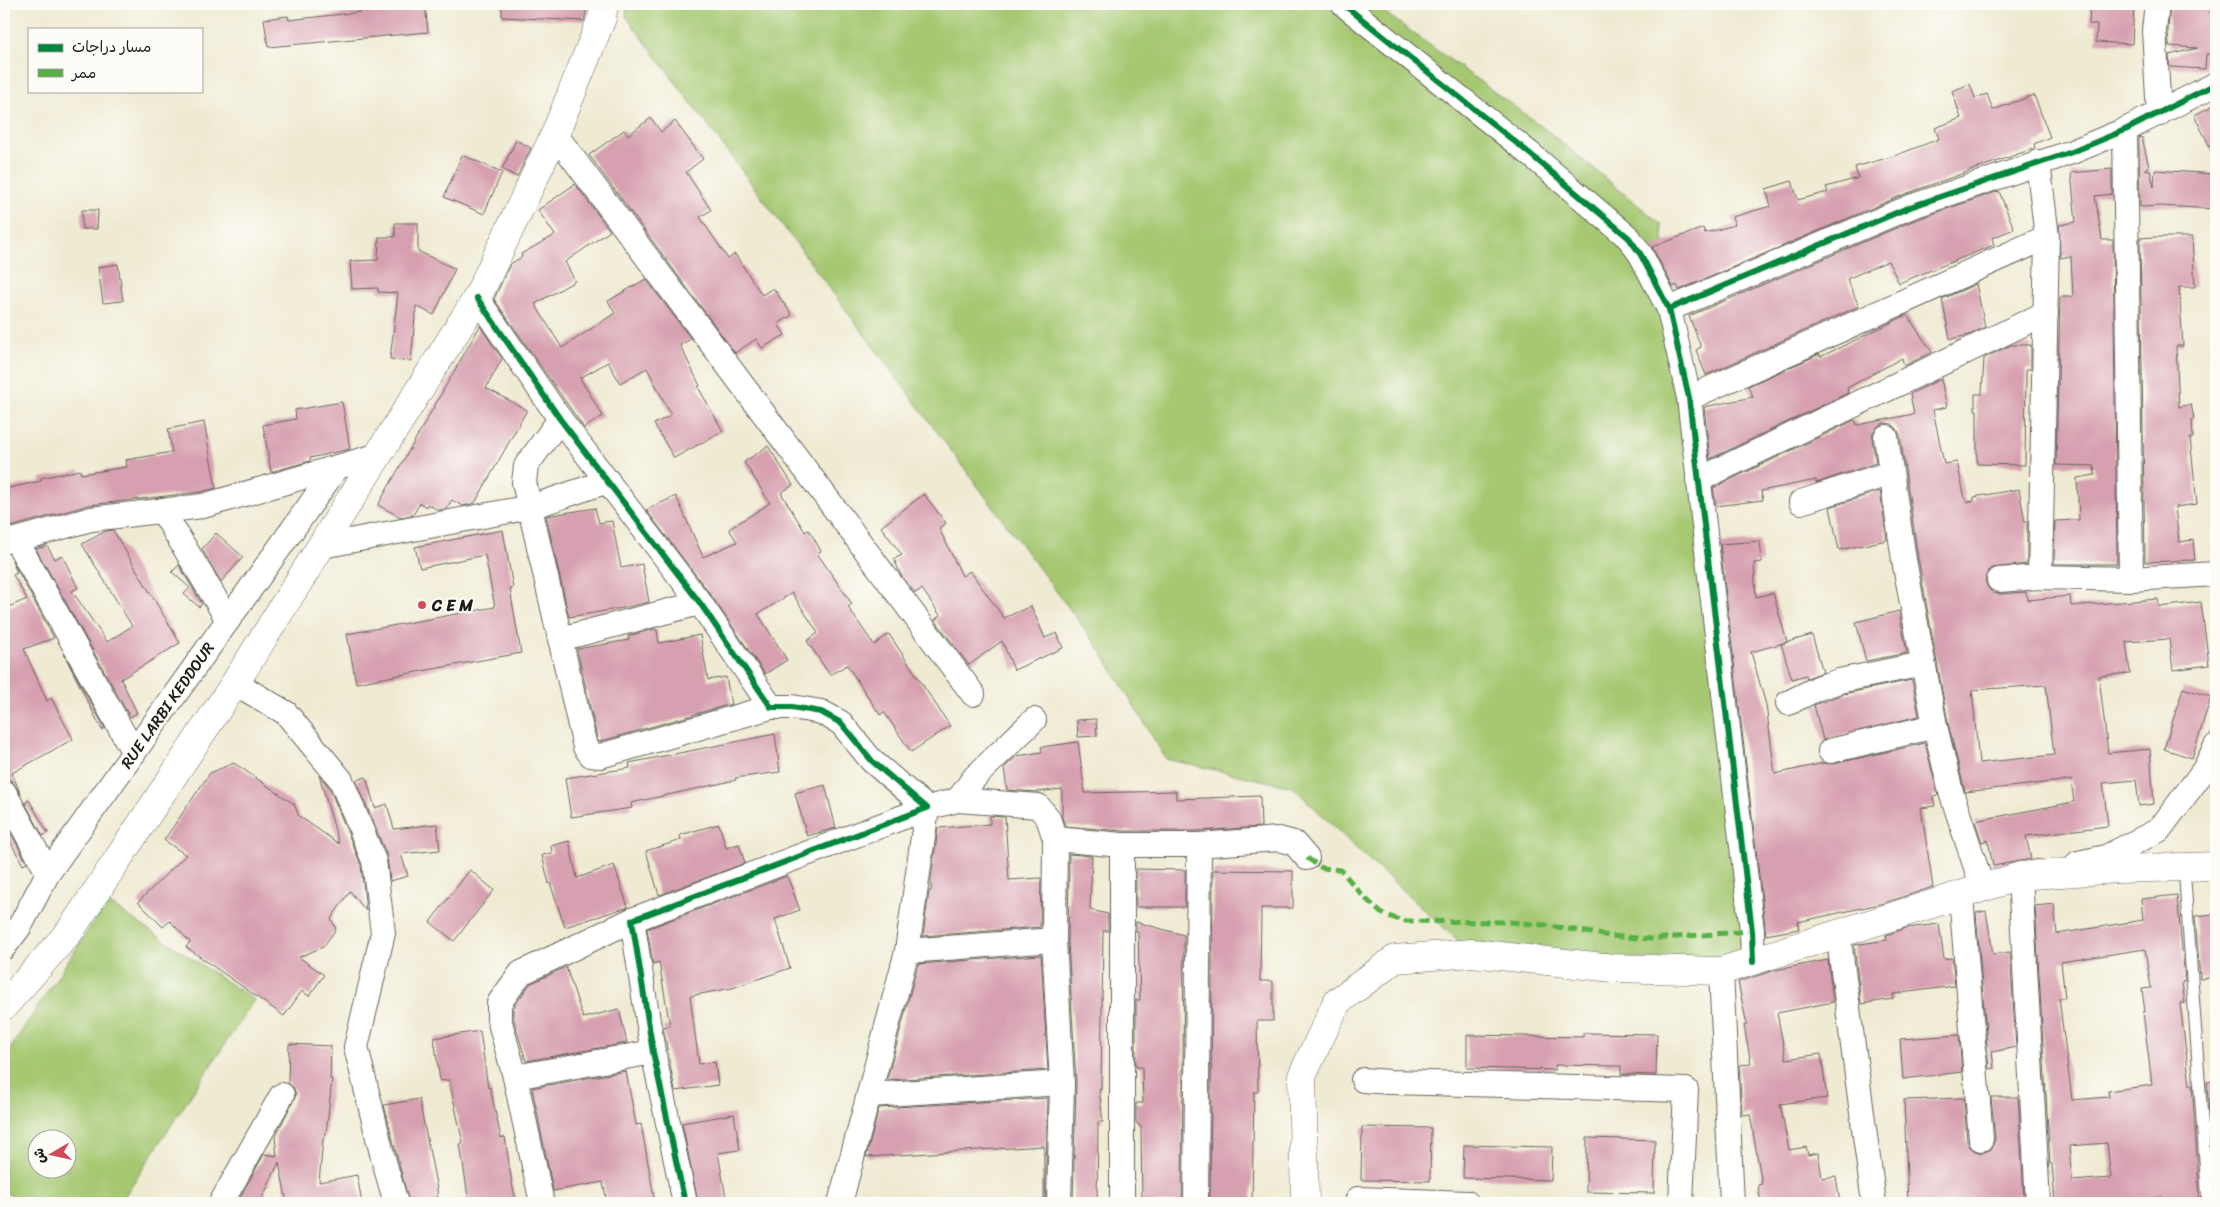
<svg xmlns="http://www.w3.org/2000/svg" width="2220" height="1207" font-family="Sriracha,'Playpen Sans Arabic',sans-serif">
  <rect width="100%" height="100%" fill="#fdfcf7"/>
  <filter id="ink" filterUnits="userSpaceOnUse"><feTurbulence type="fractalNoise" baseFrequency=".02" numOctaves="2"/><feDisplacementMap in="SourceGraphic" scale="10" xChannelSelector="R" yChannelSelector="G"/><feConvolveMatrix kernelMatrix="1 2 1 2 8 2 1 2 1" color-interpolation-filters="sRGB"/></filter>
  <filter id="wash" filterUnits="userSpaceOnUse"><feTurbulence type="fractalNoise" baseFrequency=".0096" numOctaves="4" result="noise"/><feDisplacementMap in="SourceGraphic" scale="20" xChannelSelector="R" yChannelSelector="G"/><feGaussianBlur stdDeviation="1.12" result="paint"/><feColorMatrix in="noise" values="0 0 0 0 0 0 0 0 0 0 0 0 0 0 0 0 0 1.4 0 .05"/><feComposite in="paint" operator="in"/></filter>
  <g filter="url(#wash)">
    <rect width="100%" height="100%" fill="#efead2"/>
    <g fill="#a5c871" stroke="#607246" fill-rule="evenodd">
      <polygon points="628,4 1373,4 1545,129 1661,224 1689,398 1753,962 1472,953 1357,849 1293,787 1166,759 1101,651 626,16"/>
      <path d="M107,902L254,1000L120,1203H22L4,1191V1058ZM38,1140H68V1170H38Z"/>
    </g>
    <g id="blocks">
      <g fill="#d7a0b0" fill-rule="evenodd">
        <polygon points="359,4 425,4 428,32 268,47 264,19 288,16 289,20 360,12"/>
        <polygon points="502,4 588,4 584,21 502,17"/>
        <polygon points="2090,4 2134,4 2132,44 2096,42 2097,25 2089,24"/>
        <polygon points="2170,4 2211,4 2210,13 2216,14 2216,55 2206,54 2205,69 2170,67 2169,55 2198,48 2169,46 2168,30"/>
        <polygon points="1970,84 1975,98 1987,94 1993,110 2034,95 2050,137 2034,144 2035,148 1905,194 1679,290 1677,285 1673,287 1652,247 1703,228 1705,233 1735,225 1732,217 1771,206 1766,189 1792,181 1798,200 1828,192 1826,187 1858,178 1855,167 1894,156 1939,139 1935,128 1961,118 1952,91"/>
        <polygon points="2216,104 2216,159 2194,115"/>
        <polygon points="651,118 661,132 675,121 703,159 686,172 711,210 700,217 728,259 735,254 762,295 773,288 792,315 778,324 785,335 762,348 756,339 735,353 589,155 624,130 628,135"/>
        <polygon points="2142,137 2149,167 2145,169 2150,170 2154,187 2155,170 2216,174 2216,209 2162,206 2140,207 2139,138"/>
        <polygon points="516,140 531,148 517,177 502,169"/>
        <polygon points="462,155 502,172 484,214 444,197"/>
        <polygon points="2112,169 2112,194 2095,196 2102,240 2113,240 2117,564 2054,564 2055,521 2079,520 2077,478 2095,475 2094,466 2056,465 2060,297 2073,297 2071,256 2060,258 2059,225 2076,222 2071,173"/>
        <polygon points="575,184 610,231 565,262 575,281 535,304 562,348 615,313 608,301 646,279 691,339 680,345 700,386 698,387 723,431 674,458 654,424 671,415 647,368 620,383 608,362 580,378 603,416 584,428 494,299 510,264 522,257 521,254 555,235 538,210"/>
        <polygon points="1999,191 2014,229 1992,238 1994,245 1899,283 1888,261 1847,279 1859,306 1706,375 1696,350 1701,347 1689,316 1915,220"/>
        <polygon points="82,210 98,210 97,229 82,229"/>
        <polygon points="395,223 418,223 418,251 455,269 434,315 416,306 411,361 390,359 398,293 378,292 378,288 352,289 350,261 378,260 379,237 395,237"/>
        <polygon points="2155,237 2192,237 2195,287 2179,287 2183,346 2176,346 2179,407 2191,404 2194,419 2192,419 2193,438 2190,438 2197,504 2175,507 2179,542 2193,540 2195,560 2145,562 2140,238"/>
        <polygon points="118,264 123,301 103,303 98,267"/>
        <polygon points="1976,284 1985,327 1969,335 1950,339 1942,299"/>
        <polygon points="1907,315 1932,352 1904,366 1902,358 1847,388 1848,393 1710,459 1704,407 1753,397 1748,386 1820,354 1820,357"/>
        <polygon points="480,326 502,359 486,388 527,410 475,503 463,506 452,500 446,509 438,510 427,504 426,507 420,503 413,515 400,517 378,505"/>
        <polygon points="2011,345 2031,345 2031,369 2026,369 2025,465 1977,464 1977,410 1975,410 1975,394 1982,394 1984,358"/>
        <path d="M1941,379L1947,407L1933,410L1944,464L1957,462L1965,499L1967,502L1974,501V497L2019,489L2025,522H2027V564L1992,568L1986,574L1985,581L1988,588L1993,593L2000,594L2026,592L2027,600L2070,596L2071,606L2158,599L2159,607L2201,602L2209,665L2173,670L2169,639L2126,642L2130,673L2099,676L2108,753L2150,749L2154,804L2139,806L2136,780L2103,783L2108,826L2026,836L2031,859L1993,866L1988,840L1982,842L1975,821L2074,802L2071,780L1965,792L1948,723L1918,558L1900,435L1897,429L1892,424L1884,423L1878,426L1873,432L1872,439L1876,463L1816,483V480L1761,491L1763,500L1716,506L1713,488L1855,420L1857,425L1914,414L1910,394ZM2046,685L2054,755L1979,763L1972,690Z"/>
        <polygon points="342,402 350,449 310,458 310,461 271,472 263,425 296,419 295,410"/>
        <polygon points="204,422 216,488 200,492 89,505 14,526 4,527 4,489 41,481 41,478 80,470 81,474 127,467 126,460 172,452 168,429"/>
        <polygon points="768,446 793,485 781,493 805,532 809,530 821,551 817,553 852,604 848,607 874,645 889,634 950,726 911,752 884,712 880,715 847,665 830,675 807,641 818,633 792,593 758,614 787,660 765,674 711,595 646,510 676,496 703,557 737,542 729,529 770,503 744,462"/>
        <polygon points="1880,491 1887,540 1839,550 1830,507"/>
        <polygon points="924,494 946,523 939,528 962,576 970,571 1004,618 1031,606 1045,638 1057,633 1063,648 1014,670 1002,641 969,665 935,620 940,615 922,589 915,593 901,575 894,559 902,555 881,527"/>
        <polygon points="595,508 599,523 612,521 621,568 642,564 649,602 623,608 569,617 546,516"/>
        <polygon points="113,530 180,643 121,679 137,713 130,717 36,549 47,546 55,559 62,555 78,588 72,591 107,642 132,626 82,544 106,531"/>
        <polygon points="503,530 513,588 510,589 521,653 356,683 347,634 495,607 485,555 420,568 415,547"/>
        <polygon points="216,533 243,557 221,582 202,549"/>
        <polygon points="1760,541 1762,562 1754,563 1756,597 1773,593 1787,642 1751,652 1766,705 1775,774 1824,763 1833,764 1925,743 1938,795 1933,796 1935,806 1921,808 1933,887 1884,903 1798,922 1799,929 1766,935 1720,544"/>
        <polygon points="12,560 54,638 24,649 47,701 51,698 73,739 12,773 21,795 12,781 4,778 4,609 27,599 13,575 17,573"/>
        <polygon points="179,565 202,604 199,607 184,594 190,588 172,572"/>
        <polygon points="1899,611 1907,653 1866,661 1856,622"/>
        <polygon points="654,629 657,630 659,643 700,635 708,680 726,677 731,704 598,742 577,649 629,640 628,636"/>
        <polygon points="1812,635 1823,672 1807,678 1806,675 1792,679 1781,644"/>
        <polygon points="64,654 105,728 102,730"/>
        <polygon points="1912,680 1919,716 1823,740 1814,705 1843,694"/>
        <polygon points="2183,688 2211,697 2192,758 2164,749"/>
        <polygon points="1096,719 1097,736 1078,737 1077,720"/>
        <polygon points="775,734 780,772 735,778 736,780 631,803 632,808 571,817 565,778 630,768 629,763"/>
        <polygon points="1078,742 1085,793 1176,791 1176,799 1260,796 1261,827 1198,831 1123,831 1065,826 1062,818 1062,789 1038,792 1007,790 1004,768 1017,756 1042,752 1041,747"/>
        <polygon points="234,763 294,804 299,816 339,844 319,775 329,787 361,865 366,911 350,891 331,919 336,929 323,947 299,957 324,975 309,996 302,991 284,1016 186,947 190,942 170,921 163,927 138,902 186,855 164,840 210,773"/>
        <polygon points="366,777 375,808 387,804 394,829 437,824 440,850 401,854 408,876 390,881 387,856 356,780"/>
        <polygon points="825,785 836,828 807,836 795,793"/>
        <polygon points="29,800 48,833 43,836 25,803"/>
        <polygon points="990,816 1005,817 1009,880 1041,878 1040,927 923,936 929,891 931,891 931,881 938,828 990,824"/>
        <polygon points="4,820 27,863 23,865 4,830"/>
        <polygon points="719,824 726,848 739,844 745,863 659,895 646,851 681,840 680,835"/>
        <polygon points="569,841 577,878 614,865 628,907 565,927 550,883 549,884 542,855 552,853 551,846"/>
        <polygon points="1069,854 1092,856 1090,910 1108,914 1108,931 1103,931 1101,1090 1099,1088 1103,1122 1098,1122 1097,1203 1073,1203 1076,1083 1068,940"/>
        <polygon points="1136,869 1185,870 1185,907 1136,907"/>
        <polygon points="470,870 494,890 454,941 430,922"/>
        <polygon points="1213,870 1293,871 1293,908 1261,908 1260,981 1273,981 1273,1021 1257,1021 1258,1092 1254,1092 1252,1203 1210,1203"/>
        <polygon points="787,876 800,910 775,919 790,968 732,988 690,996 699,1064 715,1062 718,1085 675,1091 663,1027 670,1026 659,962 653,964 647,929"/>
        <path d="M2177,895L2185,981L2182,982L2185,1003H2180L2190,1085L2192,1084L2200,1203H2163L2162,1197L2113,1203H2055L2052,1164H2050L2035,906L2054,904L2057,934L2143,920L2141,899ZM2145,949L2151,988L2142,989L2145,1012H2143L2152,1085L2108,1091L2109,1097L2072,1100L2059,998H2065L2061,962ZM2107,1143L2111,1178L2072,1181L2069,1146Z"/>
        <polygon points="1986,911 1993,954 2010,952 2016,1047 1992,1052 1994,1068 1989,1069 1976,913"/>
        <polygon points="2214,914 2216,932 2216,977 2200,979 2195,916"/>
        <polygon points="1136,922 1184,935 1182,1203 1142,1203 1141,1127 1136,1122 1136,1103 1143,1103 1142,1067 1136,1067 1136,1000 1140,1000 1138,932 1136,932"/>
        <polygon points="1939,924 1944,959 1952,958 1955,986 1893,994 1893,999 1861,1004 1854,945 1887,940 1886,935 1906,928"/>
        <polygon points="1041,955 1048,1070 887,1080 918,964"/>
        <polygon points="1828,960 1833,1002 1777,1013 1786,1059 1821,1054 1827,1098 1780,1104 1789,1150 1806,1147 1808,1155 1818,1153 1822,1178 1836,1176 1840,1203 1761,1203 1758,1185 1762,1184 1750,1114 1742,1115 1739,1065 1751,1064 1744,1025 1747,1025 1738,982 1775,970"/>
        <polygon points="566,967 583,1018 619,1009 627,1043 526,1061 513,1017 513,1008 530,984"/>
        <polygon points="480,1031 488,1088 490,1087 501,1138 505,1137 512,1184 517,1203 469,1203 460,1144 463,1143 449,1080 440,1081 434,1038"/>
        <polygon points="1583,1033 1657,1034 1656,1075 1621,1074 1621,1066 1555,1065 1555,1070 1467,1068 1467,1035 1583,1037"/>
        <polygon points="1959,1035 1962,1072 1903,1079 1900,1039"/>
        <polygon points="289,1044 331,1046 330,1079 332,1079 326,1134 323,1140 319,1182 357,1175 362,1203 287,1203 279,1162 260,1203 237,1203 264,1154 277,1156 275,1137 296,1095 294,1088 288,1083"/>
        <polygon points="626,1071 636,1125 641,1124 655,1203 607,1203 603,1182 553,1191 532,1088"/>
        <polygon points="2216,1081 2216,1203 2215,1203 2207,1082"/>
        <polygon points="1991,1097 2018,1097 2024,1199 2012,1201 2012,1203 1908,1203 1904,1100 1964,1098 1967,1141 1970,1147 1975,1151 1982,1153 1989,1150 1993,1145 1995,1138"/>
        <polygon points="1048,1098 1045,1203 1044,1203 1044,1146 866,1157 879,1108"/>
        <polygon points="419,1099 437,1189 438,1203 409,1203 384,1105"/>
        <polygon points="734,1114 740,1150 718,1153 727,1203 698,1203 682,1123"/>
        <polygon points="1362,1127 1431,1128 1430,1181 1361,1180"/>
        <polygon points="1587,1138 1655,1140 1654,1193 1586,1192"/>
        <polygon points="1464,1145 1552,1147 1551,1180 1463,1178"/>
      </g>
    </g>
  </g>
  <g filter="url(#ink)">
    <use href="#blocks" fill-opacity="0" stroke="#66645c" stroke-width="1"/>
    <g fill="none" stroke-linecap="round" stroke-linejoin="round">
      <defs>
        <polyline id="service" points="2184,867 2208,1203"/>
        <g id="minor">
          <polyline points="1343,4 1529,153 1629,238 1641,255 1669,309 1689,398 1752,931 1753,962"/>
          <polyline points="2157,4 2154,30 2159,114"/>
          <polyline points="2125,130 2131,579"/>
          <polyline points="555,134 973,694"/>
          <polyline points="2038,162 2047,237 2040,577"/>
          <polyline points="477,298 560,419 700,603 771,707 792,707 821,712 841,723 872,761 927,808 632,920 653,1052 685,1203"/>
          <polyline points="1669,309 1910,207 2072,152 2125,130 2216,84"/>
          <polyline points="1689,398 2047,237"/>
          <polyline points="560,419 526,466 524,482 585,747 591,755 600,756 771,707"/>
          <polyline points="1886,437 1904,560 1935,726 1951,792 1983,889"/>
          <polyline points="1698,480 2046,313"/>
          <polyline points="1801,502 1891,473"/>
          <polyline points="162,510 228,620"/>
          <polyline points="16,540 134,753"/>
          <polyline points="4,541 16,540 91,519 203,506 379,455"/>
          <polyline points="322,546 531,507 608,481"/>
          <polyline points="1999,580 2040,577 2131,579 2216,574"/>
          <polyline points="560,639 700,603"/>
          <polyline points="235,683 286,713 341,780 374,861 383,933 356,1047 383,1158 396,1203"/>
          <polyline points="1788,703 1818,688 1839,681 1923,664"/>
          <polyline points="1830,751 1935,726"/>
          <polyline points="4,792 48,873"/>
          <polyline points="958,800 975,777 1034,720"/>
          <polyline points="1055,839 1122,845 1199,845 1279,839 1294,843 1307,858"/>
          <polyline points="1122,845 1122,1203"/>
          <polyline points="2078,863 2106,857 2159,830 2204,770 2216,746"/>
          <polyline points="1961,896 1981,1139"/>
          <polyline points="1838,933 1874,1203"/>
          <polyline points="4,947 20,926 48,873 337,467"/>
          <polyline points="907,951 1054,940"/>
          <polyline points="1721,971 1732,1203"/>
          <polyline points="515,1077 653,1052"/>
          <polyline points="1363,1080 1390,1082 1686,1090 1681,1203"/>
          <polyline points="869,1095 1062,1083"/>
          <polyline points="1358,1199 1467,1203"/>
          <polyline points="221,1203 282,1095"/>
          <polyline points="542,1203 515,1077 499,1019 499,1003 521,973 632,920"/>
          <polyline points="840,1203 907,951 927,808 958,800 1038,806 1048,818 1055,839 1054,940 1062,1083 1059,1203"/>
          <polyline points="1196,1203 1199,845"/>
          <polyline points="2038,1203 2020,876 2038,872"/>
        </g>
        <g id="secondary">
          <polyline points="4,1006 70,931 235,683 477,298 555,134 602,18 604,4"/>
          <polyline points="1305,1203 1302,1076 1337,1002 1395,959 1472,953 1613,968 1721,971 2020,876 2119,869 2216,866"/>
        </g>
      </defs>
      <use href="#service" stroke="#66645c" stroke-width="13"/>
      <use href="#minor" stroke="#66645c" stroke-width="26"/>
      <use href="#secondary" stroke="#66645c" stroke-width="29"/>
      <use href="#service" stroke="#fff" stroke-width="11"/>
      <use href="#minor" stroke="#fff" stroke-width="24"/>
      <use href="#secondary" stroke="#fff" stroke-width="28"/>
      <polyline stroke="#55b145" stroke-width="5" stroke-dasharray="10 5" stroke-linecap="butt" points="1307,858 1322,868 1341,870 1362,895 1381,913 1402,921 1508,922 1545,925 1610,936 1651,939 1752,931"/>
      <defs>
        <g id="cycleway">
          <polyline points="1343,4 1529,153 1629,238 1641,255 1669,309 1689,398 1752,931 1753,962"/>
          <polyline points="477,298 560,419 700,603 771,707 792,707 821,712 841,723 872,761 927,808 632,920 653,1052 685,1203"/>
          <polyline points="1669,309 1910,207 2072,152 2125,130 2216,84"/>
        </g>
      </defs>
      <use href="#cycleway" stroke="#fdfcf7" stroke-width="9"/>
      <use href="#cycleway" stroke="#00873e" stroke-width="6"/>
    </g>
  </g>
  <circle fill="#d1495b" stroke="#fdfcf7" stroke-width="2" cx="422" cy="605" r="5"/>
  <g text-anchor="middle" stroke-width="4.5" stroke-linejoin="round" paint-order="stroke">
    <g font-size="16" font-weight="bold" fill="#1c1c1c" stroke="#fdfcf7" text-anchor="start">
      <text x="432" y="611">C E M</text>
    </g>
    <g font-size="16" fill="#1c1c1c" stroke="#fdfcf7">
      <text transform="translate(167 705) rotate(-55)" y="6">RUE LARBI KEDDOUR</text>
    </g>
  </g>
  <rect width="2220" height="1207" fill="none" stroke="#fdfcf7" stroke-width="20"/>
  <rect x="28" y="28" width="175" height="65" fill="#fdfcf7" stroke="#a3a29f"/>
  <rect x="38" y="44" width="25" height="8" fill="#00873e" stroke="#a3a29f"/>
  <text x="72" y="52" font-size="15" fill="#1c1c1c">مسار دراجات</text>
  <rect x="38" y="69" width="25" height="8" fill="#55b145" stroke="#a3a29f"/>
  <text x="72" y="78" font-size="15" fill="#1c1c1c">ممر</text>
  <g transform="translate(52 1154) rotate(261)"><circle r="24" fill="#fdfcf7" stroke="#a3a29f"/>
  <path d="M0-4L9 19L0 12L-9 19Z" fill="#d1495b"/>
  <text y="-8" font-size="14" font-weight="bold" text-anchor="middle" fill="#1c1c1c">ش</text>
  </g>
</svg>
